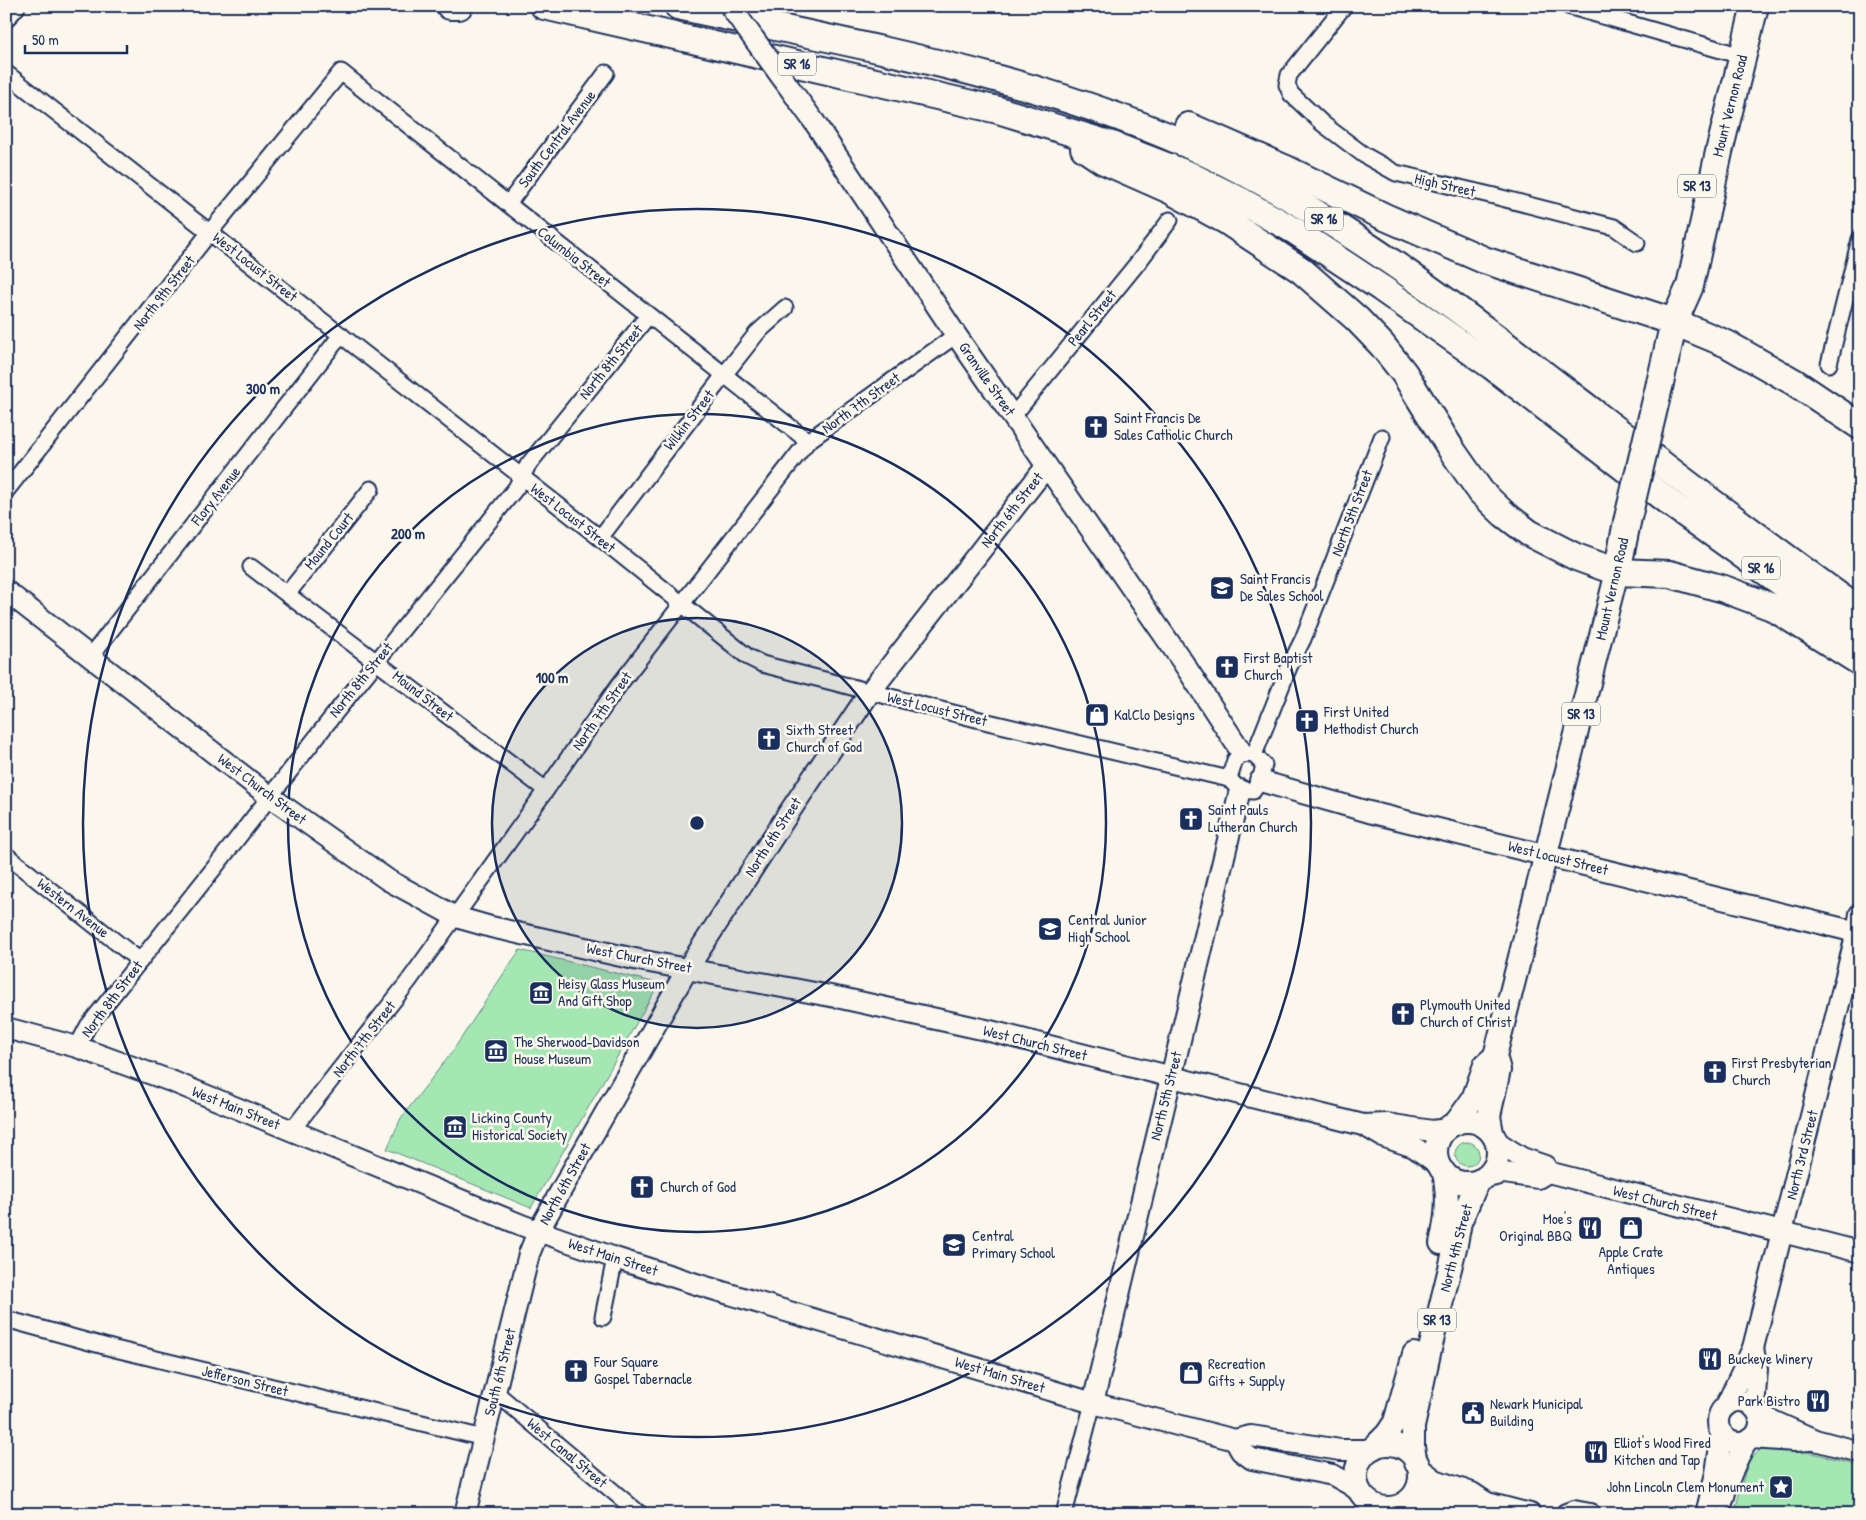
<svg xmlns="http://www.w3.org/2000/svg" width="1866" height="1520" font-family="'Patrick Hand',sans-serif">
  <rect width="100%" height="100%" fill="#fbf7ec"/>
  <filter id="ink" filterUnits="userSpaceOnUse"><feTurbulence type="fractalNoise" baseFrequency=".02" numOctaves="2"/><feDisplacementMap in="SourceGraphic" scale="10" xChannelSelector="R" yChannelSelector="G"/><feConvolveMatrix kernelMatrix="1 2 1 2 8 2 1 2 1" color-interpolation-filters="sRGB"/></filter>
  <g filter="url(#ink)">
    <g fill="#a4e7b2" stroke="#608b88">
      <polygon points="520,950 657,983 657,987 531,1208 387,1149 401,1118 452,1052 508,967"/>
      <circle cx="1467" cy="1154" r="12"/>
      <polygon points="1777,1444 1860,1465 1860,1514 1734,1514 1748,1461 1760,1450"/>
    </g>
    <g fill="none" stroke-linecap="round" stroke-linejoin="round">
      <defs>
        <g id="street">
          <polyline points="1344,6 1289,75 1287,85 1291,94 1323,124 1364,155 1396,173 1490,195 1614,227 1637,243"/>
          <polyline points="1568,6 1728,52"/>
          <polyline points="6,20 17,7"/>
          <polyline points="6,73 600,538 748,657 762,664 988,722 1229,779"/>
          <polyline points="508,204 606,73"/>
          <polyline points="1829,364 1860,239"/>
          <polyline points="1013,416 1140,260 1170,220"/>
          <polyline points="6,491 210,232 341,72 808,441"/>
          <polyline points="600,538 724,375 757,333 785,308"/>
          <polyline points="251,567 546,790"/>
          <polyline points="288,593 371,489"/>
          <polyline points="90,657 341,335"/>
          <polygon points="1242,753 1254,755 1264,765 1260,781 1253,791 1240,790 1229,779 1235,760"/>
          <polyline points="1254,755 1289,667 1303,639 1382,437"/>
          <polyline points="6,855 140,961"/>
          <polyline points="77,1047 88,1026 215,867 336,712 516,488 528,465 648,316"/>
          <polyline points="292,1130 408,982 546,790 619,685 808,441 956,335"/>
          <polyline points="603,1317 615,1258"/>
          <polyline points="6,1319 115,1349 484,1438"/>
          <polyline points="495,1392 640,1514"/>
          <polyline points="1064,1514 1093,1403"/>
        </g>
        <g id="secondary">
          <polyline points="815,123 956,335 1182,661 1242,753"/>
          <polyline points="6,591 269,796 388,880 456,917 491,927 639,960 841,998 986,1030 1363,1125 1387,1124 1432,1131 1448,1129"/>
          <polyline points="1260,781 1369,812 1860,933"/>
          <polyline points="6,1028 77,1047 171,1081 524,1226 615,1258 696,1284 1093,1403 1235,1440"/>
          <polyline points="1365,1126 1382,1136 1414,1147 1439,1165"/>
          <polyline points="1497,1142 1522,1158 1545,1166 1548,1172 1860,1252"/>
          <polyline points="1487,1177 1504,1173 1538,1178 1548,1172"/>
          <polyline points="1753,1348 1757,1369 1754,1408"/>
          <circle cx="1739" cy="1422" r="21"/>
          <polyline points="1093,1403 1240,790"/>
          <polyline points="1726,1406 1753,1348 1857,932 1860,914"/>
          <polyline points="1759,1415 1815,1440 1860,1452"/>
          <polyline points="1752,1438 1795,1441 1810,1440"/>
          <polyline points="1235,1440 1241,1451 1252,1459 1333,1475 1351,1485 1361,1493"/>
          <polyline points="1235,1440 1251,1436 1340,1450 1369,1450"/>
          <polyline points="1418,1467 1435,1480 1472,1493 1487,1503 1530,1514"/>
          <path d="M1723,1500C1728,1478 1736,1460 1747,1441"/>
          <polyline points="1404,1504 1430,1498 1470,1506 1487,1503"/>
          <polyline points="465,1514 529,1254 538,1232 559,1194 688,968 786,817 870,692 1046,467"/>
          <polyline points="1566,1514 1574,1511 1590,1514"/>
          <polyline points="1706,1514 1716,1473 1722,1433"/>
        </g>
        <g id="primary">
          <circle cx="1467" cy="1152" r="31"/>
          <polyline points="1455,1124 1473,1099 1485,1065 1495,1056"/>
          <polyline points="1492,1133 1489,1116 1499,1070 1495,1056 1617,572"/>
          <path d="M1441,1243C1447,1218 1449,1197 1444,1172"/>
          <circle cx="1388" cy="1476" r="32"/>
          <polyline points="1373,1448 1387,1434 1395,1422 1414,1354"/>
          <polyline points="1416,1463 1413,1448 1413,1427 1430,1349 1456,1244 1460,1222 1478,1181"/>
        </g>
        <g id="highway">
          <polyline points="450,6 459,6"/>
          <polyline points="544,6 998,110 1115,146 1187,174 1243,202 1295,231 1381,288 1492,366 1670,503 1860,639"/>
          <path d="M678,6C858,46 1044,76 1212,156C1340,218 1454,305 1567,392C1664,466 1760,540 1860,611"/>
          <polyline points="1188,126 1286,169 1385,217 1484,260 1674,322 1727,344 1794,382 1860,426"/>
          <polyline points="1084,148 1102,160 1170,190 1225,220 1301,270 1357,319 1382,345 1404,373 1451,449 1481,492 1504,514 1529,533 1576,557 1617,572 1670,574 1724,589 1772,607 1860,662"/>
          <polyline points="1660,383 1674,322 1690,286 1719,152 1755,6"/>
          <polyline points="1617,572 1627,522"/>
        </g>
      </defs>
      <use href="#street" stroke="#1b2f5e" stroke-width="19"/>
      <use href="#secondary" stroke="#1b2f5e" stroke-width="24"/>
      <use href="#primary" stroke="#1b2f5e" stroke-width="26"/>
      <use href="#highway" stroke="#1b2f5e" stroke-width="30"/>
      <use href="#street" stroke="#fbf7ec" stroke-width="15"/>
      <use href="#secondary" stroke="#fbf7ec" stroke-width="20"/>
      <use href="#primary" stroke="#fbf7ec" stroke-width="22"/>
      <use href="#highway" stroke="#fbf7ec" stroke-width="26"/>
      <defs>
        <polyline id="secondary-bridge" points="730,6 815,123"/>
        <polyline id="highway-bridge" points="1627,522 1660,383"/>
      </defs>
      <use href="#secondary-bridge" stroke="#1b2f5e" stroke-width="24" stroke-linecap="butt"/>
      <use href="#highway-bridge" stroke="#1b2f5e" stroke-width="30" stroke-linecap="butt"/>
      <use href="#secondary-bridge" stroke="#fbf7ec" stroke-width="20"/>
      <use href="#highway-bridge" stroke="#fbf7ec" stroke-width="26"/>
    </g>
  </g>
  <circle cx="697" cy="823" r="205" fill="#1b2f5e" fill-opacity=".12"/>
  <g fill="none" stroke="#1b2f5e" stroke-width="2.5">
    <circle cx="697" cy="823" r="205"/>
    <circle cx="697" cy="823" r="409"/>
    <circle cx="697" cy="823" r="614"/>
  </g>
  <defs>
    <symbol id="church-square" viewBox="-11 -11 22 22"><rect x="-9" y="-9" width="18" height="18" rx="4" fill="#1b2f5e" stroke="#fbf7ec"/><path d="M-1.2-6h2.4v3.5h3.3v2.4h-3.3V6h-2.4V-.1h-3.3v-2.4h3.3Z" fill="#fff"/></symbol>
    <symbol id="school-square" viewBox="-11 -11 22 22"><rect x="-9" y="-9" width="18" height="18" rx="4" fill="#1b2f5e" stroke="#fbf7ec"/><path d="M0-5L7-2L0 1L-7-2ZM-4 1L0 2.5L4 1V4Q0 6-4 4Z" fill="#fff"/></symbol>
    <symbol id="shop-square" viewBox="-11 -11 22 22"><rect x="-9" y="-9" width="18" height="18" rx="4" fill="#1b2f5e" stroke="#fbf7ec"/><path d="M-5-2.5h2.3a2.7 3.5 0 0 1 5.4 0H5L5.5 6h-11ZM-1.5-2.5h3a1.5 2.3 0 0 0-3 0Z" fill="#fff"/></symbol>
    <symbol id="museum-square" viewBox="-11 -11 22 22"><rect x="-9" y="-9" width="18" height="18" rx="4" fill="#1b2f5e" stroke="#fbf7ec"/><path d="M0-6L6-3V-2H-6V-3ZM-5-1h2V3h-2ZM-1-1h2V3h-2ZM3-1h2V3H3ZM-6 4H6V6H-6Z" fill="#fff"/></symbol>
    <symbol id="restaurant-square" viewBox="-11 -11 22 22"><rect x="-9" y="-9" width="18" height="18" rx="4" fill="#1b2f5e" stroke="#fbf7ec"/><path d="M-5-6h1v4h1v-4h1v4h1v-4h1v5L-1.5 .5V6h-2V.5L-5-1ZM5-6V6H3V1.5H1.5Q1.5-4 5-6Z" fill="#fff"/></symbol>
    <symbol id="civic-square" viewBox="-11 -11 22 22"><rect x="-9" y="-9" width="18" height="18" rx="4" fill="#1b2f5e" stroke="#fbf7ec"/><path d="M-.6-6.5H3V-4.5H.6V-3L4-1V1h2V6H-6V1h2V-1L-.6-3ZM-1.2 2.5V6h2.4V2.5Z" fill="#fff"/></symbol>
    <symbol id="sight-square" viewBox="-11 -11 22 22"><rect x="-9" y="-9" width="18" height="18" rx="4" fill="#1b2f5e" stroke="#fbf7ec"/><path d="M0-6L1.8-2.2L6-1.7L2.9 1.2L3.7 5.4L0 3.3L-3.7 5.4L-2.9 1.2L-6-1.7L-1.8-2.2Z" fill="#fff"/></symbol>
  </defs>
  <g fill-rule="evenodd">
    <use href="#church-square" x="1082" y="413" width="28" height="28"/>
    <use href="#school-square" x="1208" y="574" width="28" height="28"/>
    <use href="#church-square" x="1213" y="653" width="28" height="28"/>
    <use href="#shop-square" x="1083" y="701" width="28" height="28"/>
    <use href="#church-square" x="1293" y="707" width="28" height="28"/>
    <use href="#church-square" x="755" y="725" width="28" height="28"/>
    <use href="#church-square" x="1177" y="805" width="28" height="28"/>
    <use href="#school-square" x="1036" y="915" width="28" height="28"/>
    <use href="#museum-square" x="527" y="979" width="28" height="28"/>
    <use href="#church-square" x="1389" y="1000" width="28" height="28"/>
    <use href="#museum-square" x="482" y="1037" width="28" height="28"/>
    <use href="#church-square" x="1701" y="1058" width="28" height="28"/>
    <use href="#museum-square" x="441" y="1113" width="28" height="28"/>
    <use href="#church-square" x="628" y="1173" width="28" height="28"/>
    <use href="#restaurant-square" x="1576" y="1214" width="28" height="28"/>
    <use href="#shop-square" x="1617" y="1214" width="28" height="28"/>
    <use href="#school-square" x="940" y="1231" width="28" height="28"/>
    <use href="#restaurant-square" x="1696" y="1345" width="28" height="28"/>
    <use href="#church-square" x="562" y="1357" width="28" height="28"/>
    <use href="#shop-square" x="1177" y="1359" width="28" height="28"/>
    <use href="#restaurant-square" x="1804" y="1387" width="28" height="28"/>
    <use href="#civic-square" x="1459" y="1399" width="28" height="28"/>
    <use href="#restaurant-square" x="1582" y="1438" width="28" height="28"/>
    <use href="#sight-square" x="1767" y="1473" width="28" height="28"/>
  </g>
  <g text-anchor="middle" stroke-width="5" stroke-linejoin="round" paint-order="stroke">
    <g fill="#fbf7ec" stroke="#5e6b89" stroke-width="1">
      <rect x="778" y="52.5" width="38" height="23" rx="4"/>
      <rect x="1678" y="174.5" width="38" height="23" rx="4"/>
      <rect x="1305" y="207.5" width="38" height="23" rx="4"/>
      <rect x="1742" y="556.5" width="38" height="23" rx="4"/>
      <rect x="1562" y="702.5" width="38" height="23" rx="4"/>
      <rect x="1418" y="1308.5" width="38" height="23" rx="4"/>
    </g>
    <g font-size="14" font-weight="bold" fill="#1b2f5e">
      <text x="797" y="69">SR 16</text>
      <text x="1697" y="191">SR 13</text>
      <text x="1324" y="224">SR 16</text>
      <text x="1761" y="573">SR 16</text>
      <text x="1581" y="719">SR 13</text>
      <text x="1437" y="1325">SR 13</text>
    </g>
    <g font-size="15" fill="#1b2f5e" stroke="#fbf7ec">
      <text transform="translate(1730 106) rotate(-76)" y="5">Mount Vernon Road</text>
      <text transform="translate(557 139) rotate(-53)" y="5">South Central Avenue</text>
      <text transform="translate(1445 185) rotate(13)" y="5">High Street</text>
      <text transform="translate(574 257) rotate(38)" y="5">Columbia Street</text>
      <text transform="translate(255 267) rotate(38)" y="5">West Locust Street</text>
      <text transform="translate(164 293) rotate(-52)" y="5">North 9th Street</text>
      <text transform="translate(1092 318) rotate(-51)" y="5">Pearl Street</text>
      <text transform="translate(611 362) rotate(-51)" y="5">North 8th Street</text>
      <text transform="translate(987 379) rotate(55)" y="5">Granville Street</text>
      <text transform="translate(861 403) rotate(-36)" y="5">North 7th Street</text>
      <text transform="translate(689 420) rotate(-52)" y="5">Wilkin Street</text>
      <text transform="translate(216 496) rotate(-52)" y="5">Flory Avenue</text>
      <text transform="translate(1012 510) rotate(-52)" y="5">North 6th Street</text>
      <text transform="translate(1352 513) rotate(-69)" y="5">North 5th Street</text>
      <text transform="translate(573 518) rotate(38)" y="5">West Locust Street</text>
      <text transform="translate(329 541) rotate(-51)" y="5">Mound Court</text>
      <text transform="translate(1612 589) rotate(-77)" y="5">Mount Vernon Road</text>
      <text transform="translate(361 680) rotate(-51)" y="5">North 8th Street</text>
      <text transform="translate(423 696) rotate(38)" y="5">Mound Street</text>
      <text transform="translate(937 709) rotate(14)" y="5">West Locust Street</text>
      <text transform="translate(602 711) rotate(-55)" y="5">North 7th Street</text>
      <text transform="translate(262 789) rotate(37)" y="5">West Church Street</text>
      <text transform="translate(773 837) rotate(-57)" y="5">North 6th Street</text>
      <text transform="translate(1558 858) rotate(14)" y="5">West Locust Street</text>
      <text transform="translate(73 908) rotate(38)" y="5">Western Avenue</text>
      <text transform="translate(639 958) rotate(11)" y="5">West Church Street</text>
      <text transform="translate(112 999) rotate(-53)" y="5">North 8th Street</text>
      <text transform="translate(364 1039) rotate(-52)" y="5">North 7th Street</text>
      <text transform="translate(1035 1043) rotate(14)" y="5">West Church Street</text>
      <text transform="translate(1166 1096) rotate(-76)" y="5">North 5th Street</text>
      <text transform="translate(236 1108) rotate(22)" y="5">West Main Street</text>
      <text transform="translate(1802 1155) rotate(-76)" y="5">North 3rd Street</text>
      <text transform="translate(565 1184) rotate(-61)" y="5">North 6th Street</text>
      <text transform="translate(1665 1203) rotate(14)" y="5">West Church Street</text>
      <text transform="translate(1456 1248) rotate(-75)" y="5">North 4th Street</text>
      <text transform="translate(613 1257) rotate(18)" y="5">West Main Street</text>
      <text transform="translate(500 1372) rotate(-76)" y="5">South 6th Street</text>
      <text transform="translate(1000 1375) rotate(17)" y="5">West Main Street</text>
      <text transform="translate(245 1381) rotate(14)" y="5">Jefferson Street</text>
      <text transform="translate(567 1453) rotate(40)" y="5">West Canal Street</text>
    </g>
    <g font-size="15" fill="#1b2f5e" stroke="#fbf7ec" text-anchor="start">
      <text x="1114" y="423">Saint Francis De<tspan x="1114" dy="17">Sales Catholic Church</tspan></text>
      <text x="1240" y="584">Saint Francis<tspan x="1240" dy="17">De Sales School</tspan></text>
      <text x="1244" y="663">First Baptist<tspan x="1244" dy="17">Church</tspan></text>
      <text x="1324" y="717">First United<tspan x="1324" dy="17">Methodist Church</tspan></text>
      <text x="1114" y="720">KalClo Designs</text>
      <text x="786" y="735">Sixth Street<tspan x="786" dy="17">Church of God</tspan></text>
      <text x="1208" y="815">Saint Pauls<tspan x="1208" dy="17">Lutheran Church</tspan></text>
      <text x="1068" y="925">Central Junior<tspan x="1068" dy="17">High School</tspan></text>
      <text x="558" y="989">Heisy Glass Museum<tspan x="558" dy="17">And Gift Shop</tspan></text>
      <text x="1420" y="1010">Plymouth United<tspan x="1420" dy="17">Church of Christ</tspan></text>
      <text x="514" y="1047">The Sherwood-Davidson<tspan x="514" dy="17">House Museum</tspan></text>
      <text x="1732" y="1068">First Presbyterian<tspan x="1732" dy="17">Church</tspan></text>
      <text x="472" y="1123">Licking County<tspan x="472" dy="17">Historical Society</tspan></text>
      <text x="660" y="1192">Church of God</text>
      <text x="1572" y="1224" text-anchor="end">Moe's<tspan x="1572" dy="17">Original BBQ</tspan></text>
      <text x="972" y="1241">Central<tspan x="972" dy="17">Primary School</tspan></text>
      <text x="1631" y="1257" text-anchor="middle">Apple Crate<tspan x="1631" dy="17">Antiques</tspan></text>
      <text x="1728" y="1364">Buckeye Winery</text>
      <text x="594" y="1367">Four Square<tspan x="594" dy="17">Gospel Tabernacle</tspan></text>
      <text x="1208" y="1369">Recreation<tspan x="1208" dy="17">Gifts + Supply</tspan></text>
      <text x="1800" y="1406" text-anchor="end">Park Bistro</text>
      <text x="1490" y="1409">Newark Municipal<tspan x="1490" dy="17">Building</tspan></text>
      <text x="1614" y="1448">Elliot's Wood Fired<tspan x="1614" dy="17">Kitchen and Tap</tspan></text>
      <text x="1764" y="1492" text-anchor="end">John Lincoln Clem Monument</text>
    </g>
  </g>
  <circle cx="697" cy="823" r="8" fill="#1b2f5e" stroke="#fbf7ec" stroke-width="2.5"/>
  <g font-size="15" text-anchor="middle" font-weight="bold" fill="#1b2f5e" stroke="#fbf7ec" stroke-width="5" stroke-linejoin="round" paint-order="stroke">
    <text x="263" y="394">300 m</text>
    <text x="408" y="539">200 m</text>
    <text x="552" y="683">100 m</text>
  </g>
  <rect width="1866" height="1520" fill="none" stroke="#fbf7ec" stroke-width="25"/>
  <rect x="12" y="12" width="1841" height="1495" fill="none" stroke="#1b2f5e" stroke-width="2" filter="url(#ink)"/>
  <path d="M25 45v8h102v-8" fill="none" stroke="#1b2f5e" stroke-width="2.5"/>
  <text x="32" y="45" font-size="15" fill="#1b2f5e" stroke="#fbf7ec" stroke-width="4" paint-order="stroke">50 m</text>
</svg>
